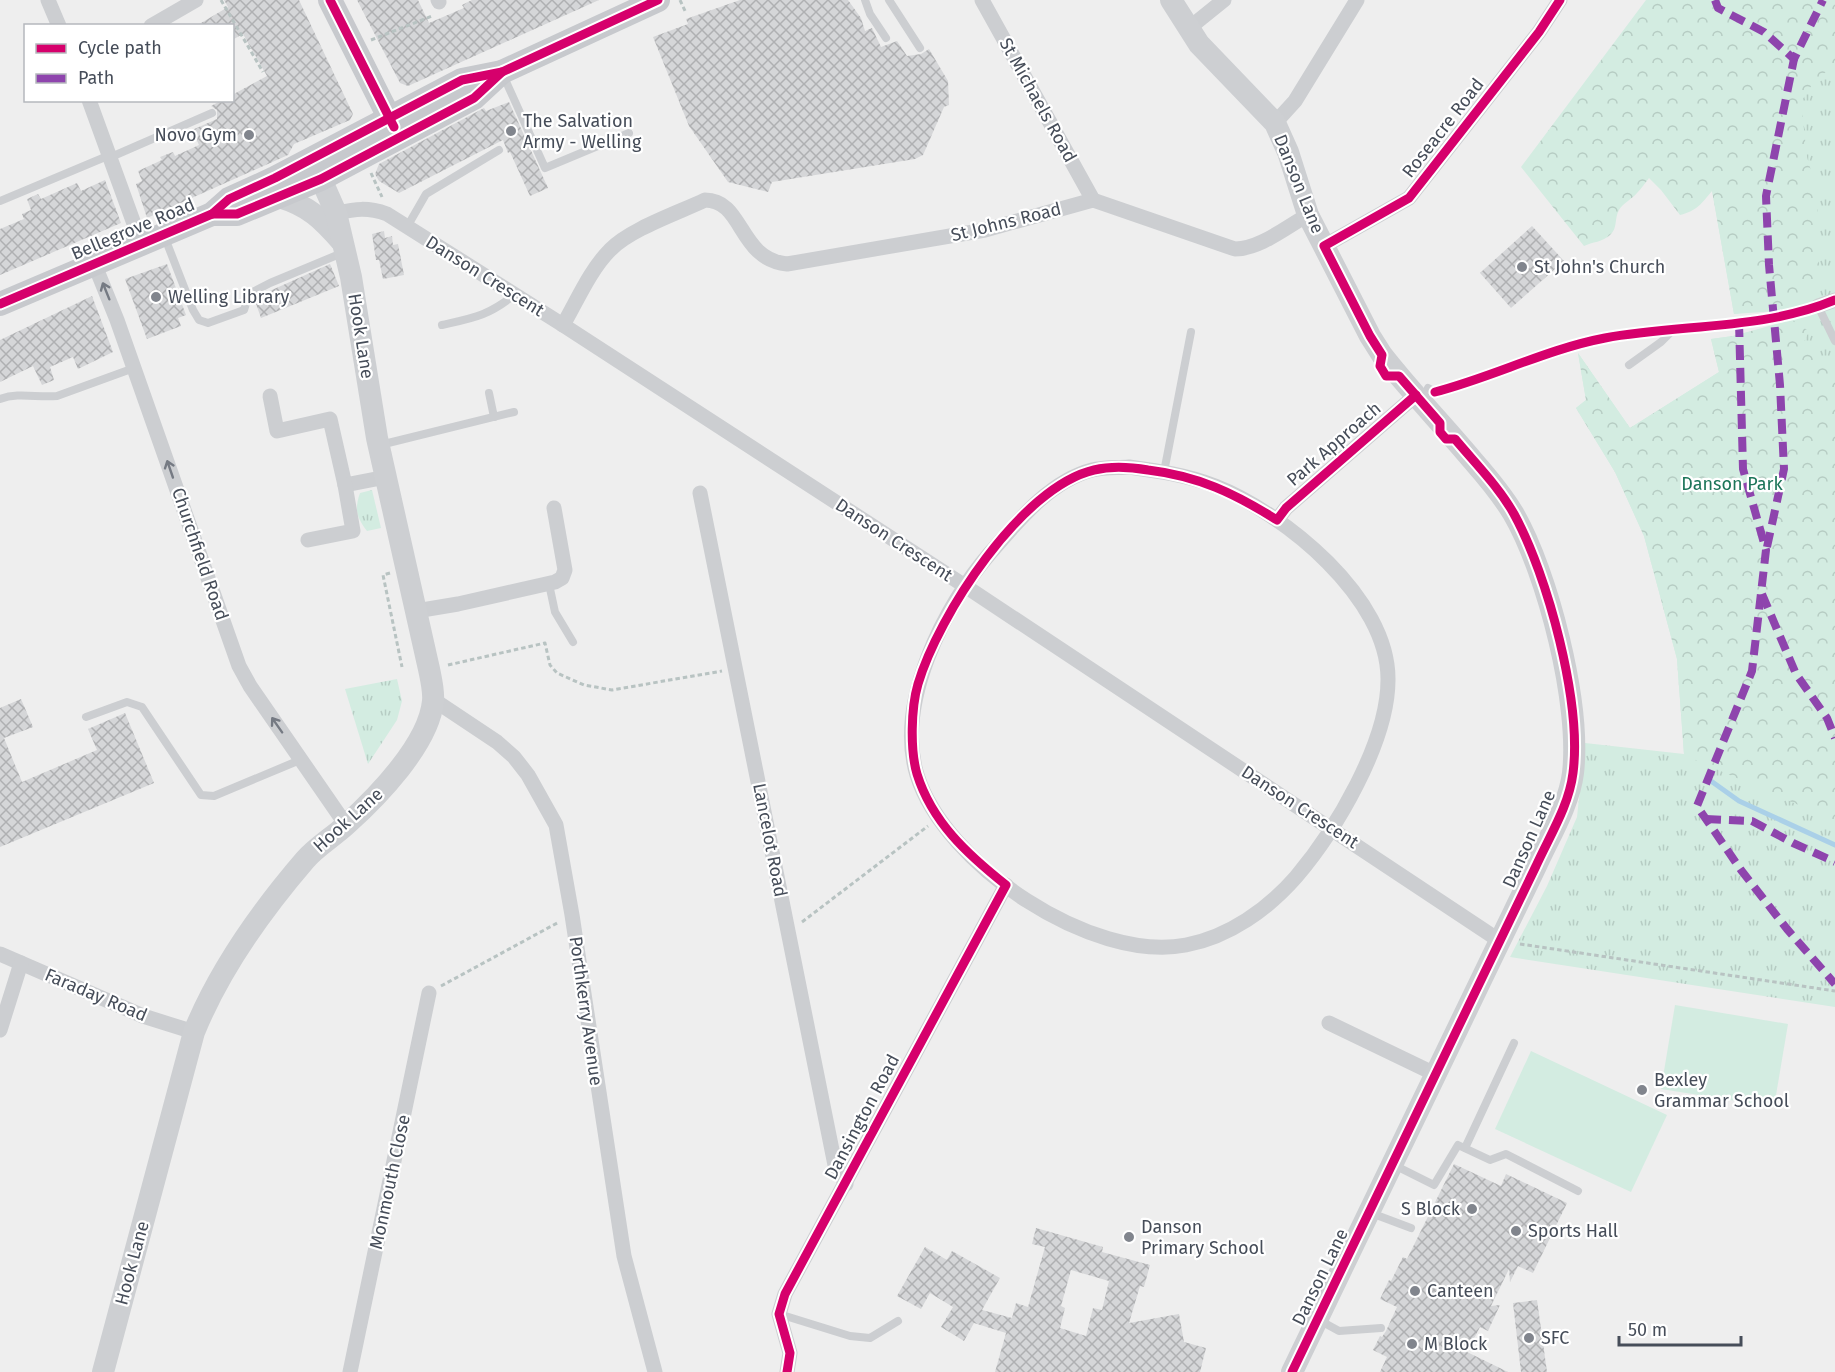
<svg xmlns="http://www.w3.org/2000/svg" width="1835" height="1372" font-family="'Fira Sans',sans-serif">
  <defs>
    <pattern id="grass-tufts" width="24" height="20" patternUnits="userSpaceOnUse" patternTransform="scale(1.5)"><rect width="24" height="20" fill="#d3ece1"/><path d="M3 7l-1-3M5 7V3M7 7l1-3M15 17l-1-3M17 17v-4M19 17l1-3" fill="none" stroke="#b6ccc3"/></pattern>
    <pattern id="forest-crowns" width="20" height="18" patternUnits="userSpaceOnUse" patternTransform="scale(1.5)"><rect width="20" height="18" fill="#d3ece1"/><path d="M2 6a3 3 0 1 1 6 0M12 15a3 3 0 1 1 6 0" fill="none" stroke="#b6ccc3"/></pattern>
    <pattern id="building-cross-hatch" width="8" height="8" patternUnits="userSpaceOnUse" patternTransform="scale(1.5)"><rect width="8" height="8" fill="#d5d6d8"/><path d="M0 0l8 8M0 8l8-8" fill="none" stroke="#afb0b2"/></pattern>
  </defs>
  <rect width="100%" height="100%" fill="#eee"/>
  <g fill="url(#grass-tufts)">
    <polygon points="1835,0 1835,1007 1510,957 1547,886 1577,817 1585,743 1684,754 1677,659 1644,536 1615,472 1576,408 1586,400 1578,353 1630,428 1719,372 1711,339 1733,336 1783,323 1784,318 1780,307 1734,314 1712,190"/>
    <path d="M372,490L381,528L367,531C357,518 354,510 360,493Z"/>
    <polygon points="397,679 402,701 397,720 368,764 345,689"/>
  </g>
  <g fill="url(#forest-crowns)">
    <path d="M1646,0H1835V64L1813,83L1801,102L1807,157L1819,198L1815,234L1822,284L1777,311L1734,314L1712,191C1702,203 1697,211 1680,215L1661,190L1649,178C1645,183 1641,189 1637,193C1632,199 1623,203 1619,210C1614,219 1618,228 1610,235C1603,242 1592,242 1584,246L1521,167Z"/>
    <polygon points="1791,320 1809,331 1803,344 1835,366 1835,821 1684,755 1677,659 1644,536 1615,472 1576,408 1586,400 1578,353 1630,428 1719,372 1711,339 1733,336"/>
  </g>
  <g fill="#d3ece1">
    <polygon points="1675,1005 1788,1024 1774,1107 1661,1089"/>
    <polygon points="1531,1051 1667,1115 1631,1192 1495,1129"/>
  </g>
  <g fill="none" stroke-linecap="round" stroke-linejoin="round">
    <polyline stroke="#aad0e8" stroke-width="5" points="1711,781 1739,801 1835,845"/>
  </g>
  <g fill="url(#building-cross-hatch)" fill-rule="evenodd">
    <polygon points="224,0 299,0 353,114 350,120 294,144 288,155 147,218 136,184 142,181 138,171 162,160 160,157 173,152 175,156 199,145 192,130 217,119 217,110 211,106 222,100 232,100 232,95 267,76 243,34 232,40 232,26 196,26 228,7"/>
    <polygon points="357,0 418,0 429,23 464,8 462,5 472,0 599,0 408,86 400,83"/>
    <polygon points="740,0 848,0 861,18 865,31 872,28 881,47 897,41 907,56 921,54 929,49 948,81 949,105 944,107 923,155 915,159 772,182 768,192 728,182 689,126 653,37 688,24 686,19"/>
    <polygon points="509,102 548,188 530,196 510,152 508,153 503,140 399,193 379,181 375,174 379,164 484,108 486,111"/>
    <polygon points="105,180 121,223 0,275 0,229 24,219 22,214 31,210 27,199 38,194 41,199 77,183 81,191"/>
    <polygon points="1532,226 1564,261 1511,308 1480,273"/>
    <polygon points="384,231 385,238 392,236 393,245 398,244 404,275 383,279 379,260 376,260 372,234"/>
    <polygon points="167,264 186,315 178,318 181,326 147,339 125,279"/>
    <polygon points="330,264 339,286 261,318 254,298"/>
    <polygon points="92,296 113,352 78,369 73,357 50,367 54,380 42,385 33,366 0,382 0,340"/>
    <polygon points="21,699 33,727 4,738 22,782 97,750 88,729 125,713 154,783 0,847 0,708"/>
    <polygon points="1454,1164 1501,1186 1506,1174 1567,1203 1533,1273 1518,1266 1510,1282 1509,1269 1491,1306 1500,1305 1488,1331 1480,1327 1467,1352 1508,1372 1380,1372 1387,1357 1373,1350 1380,1336 1382,1337 1386,1331 1397,1307 1380,1299 1389,1280 1391,1281 1403,1257 1407,1259"/>
    <path d="M1036,1228L1103,1247L1102,1252L1150,1265L1144,1287L1140,1286L1129,1323L1179,1314L1184,1342L1206,1348L1200,1372H995L1006,1333L974,1323L964,1341L941,1327L953,1307L930,1293L921,1309L897,1296L925,1247L947,1260L952,1251L1000,1278L982,1310L1012,1318L1016,1303L1028,1307L1045,1247L1032,1244ZM1071,1270L1109,1281L1102,1310L1093,1308L1086,1336L1060,1328L1065,1308L1061,1306Z"/>
    <polygon points="1537,1300 1547,1372 1521,1372 1513,1303"/>
  </g>
  <g fill="none" stroke-linecap="round" stroke-linejoin="round">
    <g stroke="#b8c3c2" stroke-width="3" stroke-dasharray="4.5 3" stroke-linecap="butt">
      <polyline points="221,0 263,72"/>
      <polyline points="680,0 686,13"/>
      <polyline points="371,40 432,16"/>
      <polyline points="371,173 382,197"/>
      <polyline points="390,573 383,575 402,667"/>
      <polyline points="448,665 545,643 550,665 557,673 584,685 612,690 722,671"/>
      <polyline points="802,922 928,826"/>
      <polyline points="1520,944 1835,991"/>
      <polyline points="441,986 559,922"/>
    </g>
    <g stroke="#ccced1" stroke-width="8">
      <polyline points="865,0 870,14 886,38"/>
      <polyline points="889,0 920,48"/>
      <polyline points="504,77 545,168 629,133"/>
      <polyline points="111,157 212,113"/>
      <polyline points="0,201 110,155"/>
      <polyline points="407,227 426,194 499,150"/>
      <polyline points="165,238 193,310 199,320 208,323 244,310 249,294 270,283 342,253"/>
      <path d="M442,325C473,318 488,316 514,295"/>
      <polyline points="1629,365 1661,342 1672,331"/>
      <polyline points="1428,388 1435,392 1440,391 1580,343 1596,340 1756,320 1818,306 1835,341"/>
      <polyline points="489,393 494,417"/>
      <path d="M0,399C18,392 38,398 57,396L134,368"/>
      <polyline points="380,445 514,412"/>
      <polyline points="1164,472 1191,332"/>
      <polyline points="549,584 555,612 573,642"/>
      <polyline points="86,717 127,702 142,707 201,795 214,796 300,760"/>
      <polyline points="1465,1148 1514,1043"/>
      <polyline points="1394,1165 1434,1185 1458,1145 1490,1160 1506,1154 1578,1191"/>
      <polyline points="1371,1213 1411,1228"/>
      <polyline points="779,1314 850,1336 870,1338 898,1321"/>
      <polyline points="1319,1320 1339,1331 1381,1328"/>
    </g>
    <g stroke="#ccced1" stroke-width="15">
      <polyline points="48,0 59,26"/>
      <polyline points="438,0 439,2"/>
      <polyline points="982,0 1093,200"/>
      <polyline points="151,26 196,0"/>
      <polyline points="1188,29 1224,0"/>
      <polyline points="89,100 141,243"/>
      <polyline points="1275,123 1295,101 1357,0"/>
      <path d="M336,213C356,209 367,207 387,214L563,325L965,586L1500,941"/>
      <polyline points="1324,246 1409,198 1539,32 1560,0"/>
      <polyline points="94,263 117,320 239,666 250,686 346,825"/>
      <polyline points="1818,306 1835,300"/>
      <path d="M563,325C577,301 590,270 610,250C630,229 678,213 705,200C744,200 738,259 787,264L985,230L1093,200L1235,249C1260,249 1286,227 1308,215"/>
      <polyline points="270,396 277,431 330,419 345,485 386,477"/>
      <path d="M1129,467C1158,471 1187,475 1215,486C1284,513 1389,598 1388,680C1388,742 1336,830 1296,877C1268,909 1229,937 1186,945C1092,963 945,865 917,775C895,703 944,606 991,552C1018,521 1050,481 1092,470C1104,467 1117,468 1129,467Z"/>
      <polyline points="700,493 835,1165 846,1184"/>
      <polyline points="1277,520 1286,508 1416,395"/>
      <polyline points="308,540 353,531 345,485"/>
      <polyline points="416,611 458,604 555,582 562,578 565,570 554,508"/>
      <polyline points="434,700 497,742 514,757 528,775 556,825 572,915 624,1256 655,1372"/>
      <polyline points="0,954 143,1016 194,1032"/>
      <polyline points="1329,1023 1435,1074"/>
      <polyline points="0,1030 21,963"/>
      <polyline points="350,1372 429,993"/>
      <polyline points="787,1372 790,1353 779,1314 785,1294 1006,885"/>
    </g>
    <g stroke="#cdcfd2" stroke-width="22">
      <path d="M1171,0L1199,44L1275,123L1288,152L1308,215L1370,336L1382,355C1411,392 1444,426 1474,462C1488,478 1502,495 1513,513C1548,573 1581,704 1573,773C1569,805 1549,837 1536,866L1292,1372"/>
      <path d="M279,197C309,206 322,219 342,242"/>
      <path d="M103,1372L194,1032C219,971 262,910 305,860C316,847 333,837 346,825C377,797 429,744 433,701C434,691 431,679 429,669L377,438L351,277L336,213L321,179L303,178"/>
    </g>
    <g stroke="#c7c9cd" stroke-width="24">
      <polyline points="330,0 397,133"/>
      <polyline points="212,214 237,214 321,179 474,98 502,72"/>
      <polyline points="0,304 212,214 229,199 275,178 462,80 502,72 658,0"/>
    </g>
    <g stroke="#8e44ad" stroke-width="8" stroke-dasharray="15 8" stroke-linecap="butt">
      <polyline points="1715,0 1718,8 1764,32 1794,59 1823,0"/>
      <polyline points="1739,322 1743,469 1766,550 1752,671 1697,806 1741,870 1787,929 1835,984"/>
      <polyline points="1767,547 1784,469 1780,385 1769,265 1766,196 1794,59"/>
      <polyline points="1762,594 1796,674 1827,718 1835,738"/>
      <polyline points="1706,819 1752,821 1793,843 1835,862"/>
    </g>
    <defs>
      <g id="cycleway">
        <polyline points="330,0 394,127"/>
        <polyline points="212,214 237,214 321,179 474,98 502,72"/>
        <polyline points="0,304 212,214 229,199 275,178 462,80 502,72 658,0"/>
        <path d="M1435,392C1493,377 1547,349 1605,338C1681,324 1763,330 1835,300"/>
        <path d="M787,1372L790,1353L779,1314L785,1294L1006,885C967,854 932,822 917,774C910,750 911,708 918,684C938,616 1021,487 1094,470C1111,466 1130,467 1148,470C1198,476 1234,493 1277,520L1286,508L1416,395"/>
        <path d="M1292,1372L1536,866C1549,837 1569,806 1573,773C1582,703 1548,576 1514,514C1499,487 1475,463 1455,439H1446L1440,432V423L1399,376H1386L1380,366L1382,355L1370,336L1324,246L1409,198L1539,32L1560,0"/>
      </g>
    </defs>
    <use href="#cycleway" stroke="#fff" stroke-width="13"/>
    <use href="#cycleway" stroke="#d6006c" stroke-width="9"/>
  </g>
  <defs><path id="oneway-shaft" d="M-6 0H5M1.5-3L5.5 0L1.5 3" fill="none" stroke-width="1.6" stroke-linecap="round" stroke-linejoin="round" transform="scale(1.5)"/></defs>
  <g stroke="#757a83">
    <use href="#oneway-shaft" transform="translate(106 291) rotate(-112)"/>
    <use href="#oneway-shaft" transform="translate(170 469) rotate(-109)"/>
    <use href="#oneway-shaft" transform="translate(277 725) rotate(-125)"/>
  </g>
  <g fill="#81858d" stroke="#fff" stroke-width="2">
    <circle cx="511" cy="131" r="6"/>
    <circle cx="249" cy="135" r="6"/>
    <circle cx="1522" cy="267" r="6"/>
    <circle cx="156" cy="297" r="6"/>
    <circle cx="1642" cy="1090" r="6"/>
    <circle cx="1472" cy="1209" r="6"/>
    <circle cx="1516" cy="1231" r="6"/>
    <circle cx="1129" cy="1237" r="6"/>
    <circle cx="1415" cy="1291" r="6"/>
    <circle cx="1529" cy="1338" r="6"/>
    <circle cx="1412" cy="1344" r="6"/>
  </g>
  <g text-anchor="middle" stroke-width="4.5" stroke-linejoin="round" paint-order="stroke">
    <g font-size="18" fill="#464d59" stroke="#fff">
      <text transform="translate(1038 100) rotate(61)" y="6">St Michaels Road</text>
      <text transform="translate(1443 128) rotate(-52)" y="6">Roseacre Road</text>
      <text transform="translate(1299 184) rotate(68)" y="6">Danson Lane</text>
      <text transform="translate(1006 222) rotate(-14)" y="6">St Johns Road</text>
      <text transform="translate(133 229) rotate(-23)" y="6">Bellegrove Road</text>
      <text transform="translate(485 276) rotate(32)" y="6">Danson Crescent</text>
      <text transform="translate(361 336) rotate(81)" y="6">Hook Lane</text>
      <text transform="translate(1334 444) rotate(-41)" y="6">Park Approach</text>
      <text transform="translate(894 540) rotate(33)" y="6">Danson Crescent</text>
      <text transform="translate(200 554) rotate(71)" y="6">Churchfield Road</text>
      <text transform="translate(1300 807) rotate(33)" y="6">Danson Crescent</text>
      <text transform="translate(348 820) rotate(-42)" y="6">Hook Lane</text>
      <text transform="translate(1529 839) rotate(-66)" y="6">Danson Lane</text>
      <text transform="translate(770 840) rotate(79)" y="6">Lancelot Road</text>
      <text transform="translate(96 995) rotate(23)" y="6">Faraday Road</text>
      <text transform="translate(586 1011) rotate(82)" y="6">Porthkerry Avenue</text>
      <text transform="translate(862 1117) rotate(-62)" y="6">Dansington Road</text>
      <text transform="translate(390 1182) rotate(-78)" y="6">Monmouth Close</text>
      <text transform="translate(132 1263) rotate(-75)" y="6">Hook Lane</text>
      <text transform="translate(1320 1277) rotate(-64)" y="6">Danson Lane</text>
    </g>
    <g font-size="18" fill="#464d59" stroke="#fff" text-anchor="start">
      <text x="523" y="127">The Salvation<tspan x="523" dy="21">Army - Welling</tspan></text>
      <text x="237" y="141" text-anchor="end">Novo Gym</text>
      <text x="1534" y="273">St John's Church</text>
      <text x="168" y="303">Welling Library</text>
      <text x="1654" y="1086">Bexley<tspan x="1654" dy="21">Grammar School</tspan></text>
      <text x="1460" y="1215" text-anchor="end">S Block</text>
      <text x="1141" y="1233">Danson<tspan x="1141" dy="21">Primary School</tspan></text>
      <text x="1528" y="1237">Sports Hall</text>
      <text x="1427" y="1297">Canteen</text>
      <text x="1541" y="1344">SFC</text>
      <text x="1424" y="1350">M Block</text>
    </g>
    <g font-size="18" fill="#1c7559" stroke="#fff">
      <text x="1732" y="490">Danson Park</text>
    </g>
  </g>
  <rect x="24" y="24" width="210" height="78" fill="#ffffff" stroke="#b5b8bd" stroke-width="1.5"/>
  <rect x="36" y="44" width="30" height="9" fill="#d6006c" stroke="#b5b8bd" stroke-width="1.5"/>
  <text x="78" y="54" font-size="18" fill="#464d59">Cycle path</text>
  <rect x="36" y="74" width="30" height="9" fill="#8e44ad" stroke="#b5b8bd" stroke-width="1.5"/>
  <text x="78" y="84" font-size="18" fill="#464d59">Path</text>
  <path d="M1619 1336v9h122v-9" fill="none" stroke="#464d59" stroke-width="3"/>
  <text x="1628" y="1336" font-size="18" fill="#464d59" stroke="#ffffff" stroke-width="4.5" paint-order="stroke">50 m</text>
</svg>
